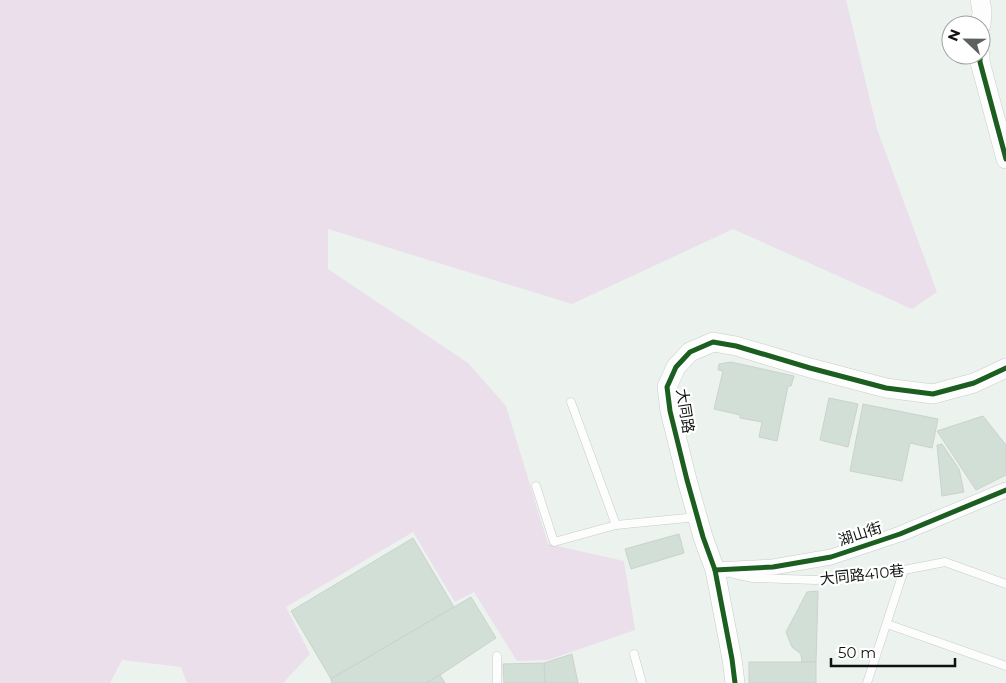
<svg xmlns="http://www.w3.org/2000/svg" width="1006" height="683" font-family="Montserrat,'Noto Sans TC',sans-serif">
  <rect width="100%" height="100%" fill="#ecf2ee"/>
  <polygon fill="#eadfeb" points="0,0 846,0 877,129 937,292 912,309 733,229 572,304 328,229 328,269 468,363 506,406 548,544 624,561 635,630 548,660 517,661 474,592 455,602 413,532 286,607 310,654 283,683 187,683 181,667 122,660 110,683 0,683"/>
  <g fill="#d2dfd7" stroke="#ccd1ce">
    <polygon points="731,362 794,376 791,386 788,386 777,441 759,437 762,422 740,418 740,415 714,409 723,371 718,370 719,364"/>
    <polygon points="829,398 858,404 848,447 820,440"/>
    <polygon points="863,404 938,419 932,448 910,443 902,481 850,471"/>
    <polygon points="983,416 1006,445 1006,475 976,490 937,431"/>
    <polygon points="942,444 959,469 964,492 942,496 937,445"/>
    <polygon points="679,534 684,553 631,569 625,549"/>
    <polygon points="413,538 454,607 331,679 291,611"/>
    <polygon points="818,591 816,662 802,662 801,654 792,647 786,632 807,592"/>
    <polygon points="471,597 496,638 440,675 426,683 332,683 331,679"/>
    <polygon points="572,654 578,683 545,683 544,663"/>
    <rect x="749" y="662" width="67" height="21"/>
    <polygon points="544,663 545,683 504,683 503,664"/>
    <polygon points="440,675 445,683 426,683"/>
  </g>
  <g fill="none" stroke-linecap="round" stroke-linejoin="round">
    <defs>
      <g id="service">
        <polyline points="571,402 616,525"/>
        <polyline points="536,486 554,542 616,525 697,517"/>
        <polyline points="734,574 753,578 816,580 904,570 945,562 1006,584"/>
        <polyline points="887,624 1006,666"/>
        <polyline points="634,654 642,683"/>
        <polyline points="497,656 497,683"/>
        <polyline points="867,683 904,570"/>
      </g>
      <polyline id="minor" points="715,570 773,567 831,557 900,534 1006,490"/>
      <g id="tertiary">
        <polyline points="980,0 982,11 981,25"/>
        <polyline points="980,55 980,62 1006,159"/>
        <polyline points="735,683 732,659 715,570 703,537 687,480 670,411 667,387 676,367 690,352 713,342 736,346 810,368 886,388 933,394 974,383 1006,368"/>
      </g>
    </defs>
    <use href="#service" stroke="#c8cdc9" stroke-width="9"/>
    <use href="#minor" stroke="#c8cdc9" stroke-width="16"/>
    <use href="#tertiary" stroke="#c8cdc9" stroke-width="20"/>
    <use href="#service" stroke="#fcfdfc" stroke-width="8"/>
    <use href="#minor" stroke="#fcfdfc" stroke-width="15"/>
    <use href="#tertiary" stroke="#fcfdfc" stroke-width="19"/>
    <defs>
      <g id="cycleway">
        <polyline points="980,55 980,62 1006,159"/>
        <polyline points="715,570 773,567 831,557 900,534 1006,490"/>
        <polyline points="735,683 732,659 715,570 703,537 687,480 670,411 667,387 676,367 690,352 713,342 736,346 810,368 886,388 933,394 974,383 1006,368"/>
      </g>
    </defs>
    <use href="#cycleway" stroke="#fff" stroke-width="8"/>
    <use href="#cycleway" stroke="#1b5e20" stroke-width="5"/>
  </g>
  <g text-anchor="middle" stroke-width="4.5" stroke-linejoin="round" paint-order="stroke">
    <g font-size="15" fill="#0e1310" stroke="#fff">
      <text transform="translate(685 411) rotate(81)" y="5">大同路</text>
      <text transform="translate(860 534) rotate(-18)" y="5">湖山街</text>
      <text transform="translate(862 575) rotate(-6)" y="5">大同路410巷</text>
    </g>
  </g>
  <g transform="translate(966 40) rotate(292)"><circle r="24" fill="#ffffff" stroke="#9fa19f"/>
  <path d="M0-4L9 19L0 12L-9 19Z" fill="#5c615e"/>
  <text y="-8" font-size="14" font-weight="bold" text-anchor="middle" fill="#0e1310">N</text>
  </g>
  <path d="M831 658v8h124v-8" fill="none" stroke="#0e1310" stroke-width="2.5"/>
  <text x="838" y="658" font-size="15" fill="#0e1310" stroke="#ffffff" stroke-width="4" paint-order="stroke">50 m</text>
</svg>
